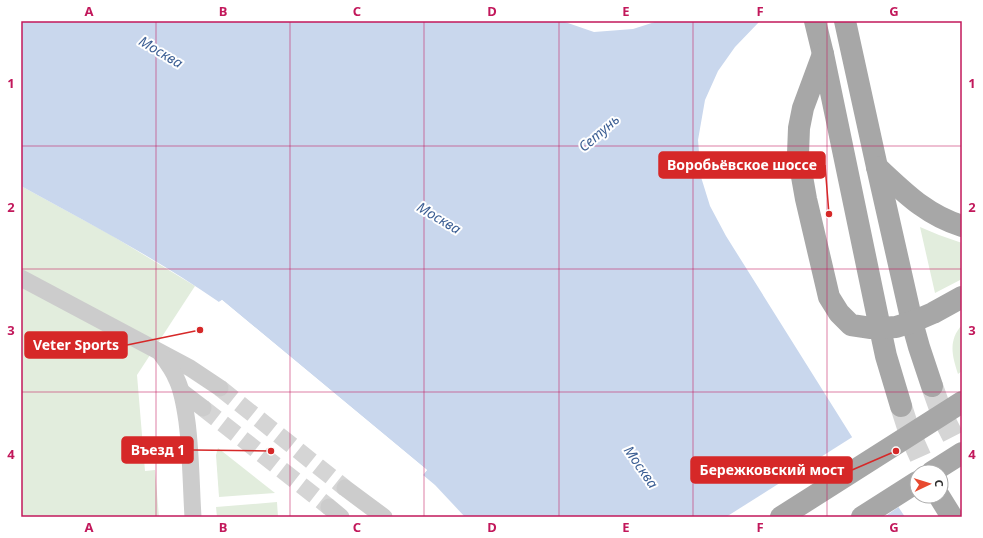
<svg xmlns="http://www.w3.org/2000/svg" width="983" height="538" font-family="'Noto Sans',sans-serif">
  <rect width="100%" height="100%" fill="#fff"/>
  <g fill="#e2eddd">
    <polygon points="21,186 111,235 195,286 137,375 145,471 155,470 159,517 21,517"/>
    <polygon points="920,227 939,235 962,243 962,279 935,293"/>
    <path d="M962,325V371L958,374C952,356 948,340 962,325Z"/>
    <polygon points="218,448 275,493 219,497 216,455"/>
    <polygon points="277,502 278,517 217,517 216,507"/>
  </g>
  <path fill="#c9d7ed" d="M21,21H562L594,32L633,29L658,21H760L735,47L718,71L705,100L698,140L701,177L710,206L726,236L852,437L905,517H465L435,485L423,475L427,470L222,300L219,302C156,258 88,223 21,186Z"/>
  <g fill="#fff">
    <polygon points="222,300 427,470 422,476 422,474 424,471 222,302 219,304 219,302"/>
    <polygon points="854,436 900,506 884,517 726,517"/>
  </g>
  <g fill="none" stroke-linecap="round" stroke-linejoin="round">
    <g stroke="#d5d5d5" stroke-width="17" stroke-dasharray="17 8" stroke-linecap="butt">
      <polyline points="220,388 345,488"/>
      <polyline points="203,408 329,507"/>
    </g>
    <g stroke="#d5d5d5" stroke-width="22" stroke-dasharray="22 11" stroke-linecap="butt">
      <polyline points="932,386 943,417 962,454"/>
      <polyline points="901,406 910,434 927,472"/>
    </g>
    <g stroke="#ccc" stroke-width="17">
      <polyline points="21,278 190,368 220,388"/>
      <path d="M161,354C167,362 173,370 177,380C183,393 185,408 187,422C191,453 191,485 193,517"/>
      <polyline points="182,392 203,408"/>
      <polyline points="345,488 384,517"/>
      <polyline points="329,507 341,517"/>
    </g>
    <g stroke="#a7a7a7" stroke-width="22">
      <polyline points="815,21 823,54 880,328 886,356 901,406"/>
      <polyline points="845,21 877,167 912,322 919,347 932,386"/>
      <polyline points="823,54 803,108 799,128 798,154 806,199 829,297 839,313 851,325 871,328 880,328 896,327 912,322 933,313 962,297"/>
      <path d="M877,167C904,192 926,215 962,226"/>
      <polyline points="939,496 952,517"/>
      <polyline points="862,517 917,482"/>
    </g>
    <g stroke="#a7a7a7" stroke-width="22">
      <polyline points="932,472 962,453"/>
      <polyline points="781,517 962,402"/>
    </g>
  </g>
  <path fill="none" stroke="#c2185b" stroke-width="1" stroke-opacity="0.55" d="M156,21V517M290,21V517M424,21V517M559,21V517M693,21V517M827,21V517M21,146H962M21,269H962M21,392H962"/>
  <g text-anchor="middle" stroke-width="4" stroke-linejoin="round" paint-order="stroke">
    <g font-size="14" font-style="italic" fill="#3b5e93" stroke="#fff">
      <text transform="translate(161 52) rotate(31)" y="5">Москва</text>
      <text transform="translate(599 133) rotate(-41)" y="5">Сетунь</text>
      <text transform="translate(439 218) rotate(31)" y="5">Москва</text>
      <text transform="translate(641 467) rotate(55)" y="5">Москва</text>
    </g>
  </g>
  <path fill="none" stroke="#d62828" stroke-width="1.5" d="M829 214L825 165M200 330L127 345M271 451L193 450M896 451L852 470"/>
  <g fill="#d62828" stroke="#fff" stroke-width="1.5">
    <circle cx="829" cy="214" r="4"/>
    <circle cx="200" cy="330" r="4"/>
    <circle cx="271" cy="451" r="4"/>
    <circle cx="896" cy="451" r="4"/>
  </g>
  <g fill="#d62828" stroke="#d62828" stroke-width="1.5">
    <rect x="659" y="152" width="166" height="26" rx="4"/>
    <rect x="25" y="332" width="102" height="26" rx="4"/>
    <rect x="122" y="437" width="71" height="26" rx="4"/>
    <rect x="691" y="457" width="161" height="26" rx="4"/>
  </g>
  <g font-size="14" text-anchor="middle" font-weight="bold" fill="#fff">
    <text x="742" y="170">Воробьёвское шоссе</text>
    <text x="76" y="350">Veter Sports</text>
    <text x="158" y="455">Въезд 1</text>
    <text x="772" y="475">Бережковский мост</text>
  </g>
  <rect width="983" height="538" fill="none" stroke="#ffffff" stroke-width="44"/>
  <g transform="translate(929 484) rotate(86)"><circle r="19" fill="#ffffff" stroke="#acacac"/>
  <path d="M0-3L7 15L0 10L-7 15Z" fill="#e84a30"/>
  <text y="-6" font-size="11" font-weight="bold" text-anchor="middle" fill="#2f2f2f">С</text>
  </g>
  <rect x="22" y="22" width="939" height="494" fill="none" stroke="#c2185b" stroke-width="1.5"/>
  <g font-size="13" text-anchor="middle" font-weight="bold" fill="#c2185b">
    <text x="89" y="16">A</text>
    <text x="223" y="16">B</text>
    <text x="357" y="16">C</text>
    <text x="492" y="16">D</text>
    <text x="626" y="16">E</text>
    <text x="760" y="16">F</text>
    <text x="894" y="16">G</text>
    <text x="11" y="88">1</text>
    <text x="972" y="88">1</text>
    <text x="11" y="212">2</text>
    <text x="972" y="212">2</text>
    <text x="11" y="335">3</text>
    <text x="972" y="335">3</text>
    <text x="11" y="459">4</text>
    <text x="972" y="459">4</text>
    <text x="89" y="532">A</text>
    <text x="223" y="532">B</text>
    <text x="357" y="532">C</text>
    <text x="492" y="532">D</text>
    <text x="626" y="532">E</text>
    <text x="760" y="532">F</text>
    <text x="894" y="532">G</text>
  </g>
</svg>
